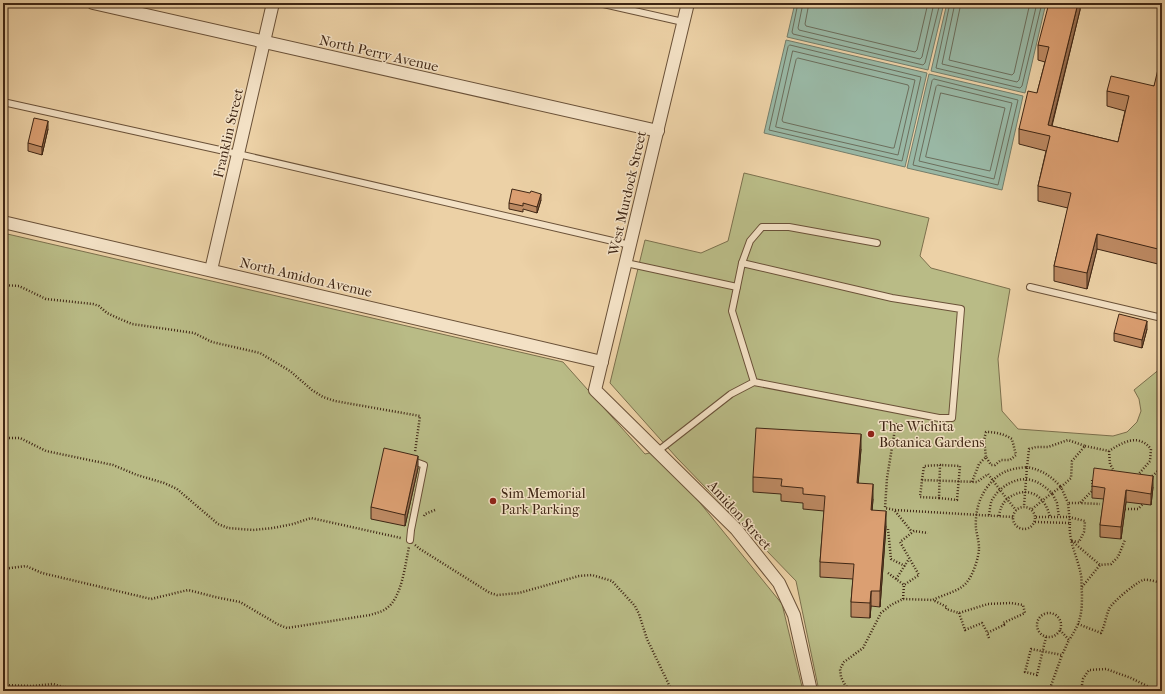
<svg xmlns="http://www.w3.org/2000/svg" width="1165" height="694" font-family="'IM FELL French Canon',serif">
  <rect width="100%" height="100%" fill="#ecd1a6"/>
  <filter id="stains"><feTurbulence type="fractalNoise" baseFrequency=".005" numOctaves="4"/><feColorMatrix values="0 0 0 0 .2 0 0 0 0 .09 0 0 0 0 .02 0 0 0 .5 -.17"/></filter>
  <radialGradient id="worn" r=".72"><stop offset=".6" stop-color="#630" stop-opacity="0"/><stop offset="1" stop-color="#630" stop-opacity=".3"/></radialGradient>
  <g fill="#b9bb86" stroke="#7c704d">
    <polygon points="744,173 929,218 920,256 931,268 1010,289 998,359 1002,411 1018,429 1113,436 1127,432 1137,422 1141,411 1139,399 1134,390 1161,368 1162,365 1162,691 819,691 796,581 677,458 610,383 645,240 701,253 728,241"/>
    <polygon points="3,233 563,362 645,454 658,451 782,604 803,691 3,691"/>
  </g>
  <g fill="#99b7a4" stroke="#757d6a">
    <polygon points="795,3 944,3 928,70 787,37"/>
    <polygon points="947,3 1046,3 1025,93 931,71"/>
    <polygon points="786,40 927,73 905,167 764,133"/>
    <polygon points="929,74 1023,96 1002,190 907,168"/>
  </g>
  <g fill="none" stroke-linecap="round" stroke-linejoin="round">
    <g stroke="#6c6e5c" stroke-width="1">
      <polyline points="798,3 792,32 793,34 923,65 925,63 940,3"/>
      <polyline points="803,3 798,28 799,30 920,59 922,57 934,3"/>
      <polyline points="809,3 805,24 806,26 915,52 917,50 928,3"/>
      <polyline points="950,3 936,68 1020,88 1022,86 1042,3"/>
      <polyline points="955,3 942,64 1017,82 1019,80 1037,3"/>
      <polyline points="961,3 949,60 1012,75 1014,73 1030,3"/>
      <polygon points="790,45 921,77 902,161 769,130 788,47"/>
      <polygon points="793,51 915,80 898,155 776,127"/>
      <polygon points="798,58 908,85 909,87 894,148 892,148 783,122 782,120 796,60"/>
      <polygon points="934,79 1018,100 998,185 913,165 932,81"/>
      <polygon points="938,85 1012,103 994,179 919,161 936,87"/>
      <polygon points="941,93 1005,108 990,171 926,157"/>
    </g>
    <defs>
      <g id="service">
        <polyline points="599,3 683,22"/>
        <polyline points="3,102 238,154 630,245"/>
        <polyline points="626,263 737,287"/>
        <polyline points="742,263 750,241 762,227 789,227 877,243"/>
        <polyline points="1030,287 1162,318"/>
        <polyline points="658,451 731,394 754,382 939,418 952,418 961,309 892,298 742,263 732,311 754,382"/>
        <polyline points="410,540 411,530 424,465 413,461"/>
      </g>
      <g id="minor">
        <polyline points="93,3 658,131"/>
        <polyline points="688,3 595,390 736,529 779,583 794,615 811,691"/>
        <polyline points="3,222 602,362"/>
        <polyline points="211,270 273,3"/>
      </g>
    </defs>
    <use href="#service" stroke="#6a5138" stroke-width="8"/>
    <use href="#minor" stroke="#6a5138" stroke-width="14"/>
    <g stroke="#3f2614" stroke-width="2.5" stroke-dasharray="1 2" stroke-linecap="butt">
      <polyline points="3,285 19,286 46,299 93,304 99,306 107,313 120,319 132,324 194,333 212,342 260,353 290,371 312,390 323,397 335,401 420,416 415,452"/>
      <polyline points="896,423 887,478 885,508 895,510 1013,517"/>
      <polyline points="3,438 20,438 46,451 113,465 137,475 164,483 177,489 218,524 228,528 253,530 273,528 293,524 311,518 401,538"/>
      <path d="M1085,446L1109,451C1123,442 1138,433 1151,449L1150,461L1137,476"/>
      <polyline points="1109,451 1110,464 1115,473"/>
      <polyline points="1150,478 1159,470"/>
      <polyline points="1094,479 1092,479 1093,490 1080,503 1100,504"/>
      <path d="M922,480L924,466L940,465L939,498L920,497L922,480L977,482L988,474L1007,499C1027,484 1045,495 1050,517"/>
      <path d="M972,482L979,464L986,457L991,465H995L1001,460H1010L1016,455L1012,439C1004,434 996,432 986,432L984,440L986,457"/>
      <polyline points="939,498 957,500 960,466 940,465"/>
      <circle cx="1024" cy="518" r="11"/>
      <polyline points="1032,509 1052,493 1057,503 1059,517"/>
      <polyline points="1125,509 1138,509 1144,503"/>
      <polyline points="895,511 912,532"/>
      <path d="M989,515C990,510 990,504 992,500C999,487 1017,476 1031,480C1040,482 1046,488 1052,493L1061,487C1051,476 1042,470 1027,467L1029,449L1036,447H1048L1068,440L1085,446L1072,461L1071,478L1061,487L1068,503"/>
      <polyline points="424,516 425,514 435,510"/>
      <path d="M999,516C1000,509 1002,504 1007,499L1016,510"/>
      <polyline points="1036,517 1069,517 1085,521 1084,532 1079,542 1072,541 1100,565"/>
      <path d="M1035,522L1070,523C1068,541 1078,558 1081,575C1082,581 1081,587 1082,593C1082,614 1081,622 1069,640"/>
      <polyline points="1070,523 1068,503 1080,503"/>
      <polyline points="888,529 891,559 905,566"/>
      <polyline points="415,545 420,549 490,593 497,595 519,593 579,576 592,575 612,581 635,606 639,614 647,639 672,691"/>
      <path d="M3,569L26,566L42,573L151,599L188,590L215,597L240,602L279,625L287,628L370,615C376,613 382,612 387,608C402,597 405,565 409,547"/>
      <polyline points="888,573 904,585"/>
      <polyline points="896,579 909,559"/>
      <polyline points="1082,587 1100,565 1111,564 1118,557 1125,540"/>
      <polyline points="903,599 904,585 919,575 900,542 914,531 928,533"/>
      <polyline points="959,613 965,630 982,623 987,632"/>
      <circle cx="1049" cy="625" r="12"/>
      <path d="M1078,624L1101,633C1105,625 1106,616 1109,609C1112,602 1137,582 1143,580C1149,579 1156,582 1162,583"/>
      <polyline points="1060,630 1069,640 1062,655"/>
      <polyline points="1046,637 1037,675 1025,672 1031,649 1062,655 1049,691"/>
      <path d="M989,638L987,633L1004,625L1003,623L1025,613L1023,605L1011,603L988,604L959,613L946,609L947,607L933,600C944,594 959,592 967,582C973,575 979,557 979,548C979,542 977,535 976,529C975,514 978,499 988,486C1000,471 1009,469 1027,467L1024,506"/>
      <polyline points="3,685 32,686 53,684 63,687 153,691"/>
      <polyline points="851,691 845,685 841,677 840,669 844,662 863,648 881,613 891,605 903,599 933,600"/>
      <polyline points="1081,691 1083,679 1089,670 1106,669 1131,678 1153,689 1153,691"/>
    </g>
    <use href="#service" stroke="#f3e1c5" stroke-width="6"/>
    <use href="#minor" stroke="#f3e1c5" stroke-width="12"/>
  </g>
  <g fill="#bc8962" stroke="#3f2614">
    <polygon points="1080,3 1080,10 1052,126 1118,142 1125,111 1107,106 1107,91 1154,86 1162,65 1162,265 1097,249 1087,289 1054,281 1054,266 1068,208 1038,201 1038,186 1046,151 1019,144 1019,129 1037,93 1045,62 1038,60 1038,45"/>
    <polygon points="48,129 42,155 28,151 28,143"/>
    <polygon points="541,200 537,213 523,209 523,212 509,209 509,203"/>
    <polygon points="1147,329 1142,348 1114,341 1114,333"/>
    <polygon points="861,449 858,483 873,499 872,510 886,526 880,607 871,606 870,618 851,617 851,602 853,579 820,577 820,562 824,511 803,509 803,503 781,501 781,494 753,492 753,477"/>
    <polygon points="418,468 405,526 371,519 371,507"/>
    <polygon points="1092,486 1153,487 1151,505 1126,502 1121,539 1100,537 1100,525 1104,499 1092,498"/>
    <polygon points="1162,504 1162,535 1159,534 1159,527"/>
  </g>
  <g fill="#996f50" stroke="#3f2614">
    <polygon points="1078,3 1080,3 1080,10 1049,136 1048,125"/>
    <polygon points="48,121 48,129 42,155 42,147"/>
    <polygon points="541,194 541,200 537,213 537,207"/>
    <polygon points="1097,234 1097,249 1087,289 1087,273"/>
    <polygon points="1147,321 1147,329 1142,348 1142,340"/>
    <polygon points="861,434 861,449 857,498 857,483"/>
    <polygon points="418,456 418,468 405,526 405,515"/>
    <polygon points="1153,476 1153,487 1151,505 1151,494"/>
    <polygon points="873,484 873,499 871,525 871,510"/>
    <polygon points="1126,490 1126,502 1121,539 1121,527"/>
    <polygon points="886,511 886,526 880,607 880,591"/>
    <polygon points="871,591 871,606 870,618 870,603"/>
  </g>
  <g fill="#db9f72" stroke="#3f2614">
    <polygon points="1049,3 1078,3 1048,125 1118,142 1129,96 1107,91 1111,76 1154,86 1159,65 1162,65 1162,250 1097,234 1087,273 1054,266 1071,193 1038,186 1050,136 1019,129 1028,91 1037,93 1049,47 1038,45"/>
    <polygon points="34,118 48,121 42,147 28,143"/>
    <polygon points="512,189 530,193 531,191 541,194 537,207 523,203 523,206 509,203"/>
    <polygon points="1119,314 1147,321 1142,340 1114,333"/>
    <polygon points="756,428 861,434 857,483 873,484 871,510 886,511 880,591 871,591 870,603 851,602 854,564 820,562 825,496 803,494 803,488 781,486 782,479 753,477"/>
    <polygon points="384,448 418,456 405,515 371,507"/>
    <polygon points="1094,468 1153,476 1151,494 1126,490 1121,527 1100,525 1105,488 1092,486"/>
    <polygon points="1160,504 1162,504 1162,527 1159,527"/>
  </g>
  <g fill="#8f2418" stroke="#f3e1c5" stroke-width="1.5">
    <circle cx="871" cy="434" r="4"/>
    <circle cx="493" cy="501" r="4"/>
  </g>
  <g text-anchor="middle" stroke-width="3" stroke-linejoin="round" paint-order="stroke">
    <g font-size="14" fill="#3f2614" stroke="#f3e1c5">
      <text transform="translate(379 53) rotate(13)" y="5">North Perry Avenue</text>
      <text transform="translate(228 133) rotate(-77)" y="5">Franklin Street</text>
      <text transform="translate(627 193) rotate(-77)" y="5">West Murdock Street</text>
      <text transform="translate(306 277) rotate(13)" y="5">North Amidon Avenue</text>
      <text transform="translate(740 515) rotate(48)" y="5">Amidon Street</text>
    </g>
    <g font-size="14" fill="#3f2614" stroke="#f3e1c5" text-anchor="start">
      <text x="879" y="431">The Wichita<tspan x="879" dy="16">Botanica Gardens</tspan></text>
      <text x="501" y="498">Sim Memorial<tspan x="501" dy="16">Park Parking</tspan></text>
    </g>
  </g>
  <rect width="1165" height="694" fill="none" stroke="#ecd1a6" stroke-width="16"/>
  <rect x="4" y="4" width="1157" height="686" fill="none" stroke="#3f2614" stroke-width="2"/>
  <rect x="8" y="8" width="1149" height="678" fill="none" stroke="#3f2614"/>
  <rect width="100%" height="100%" filter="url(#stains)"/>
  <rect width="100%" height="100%" fill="url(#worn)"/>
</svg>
